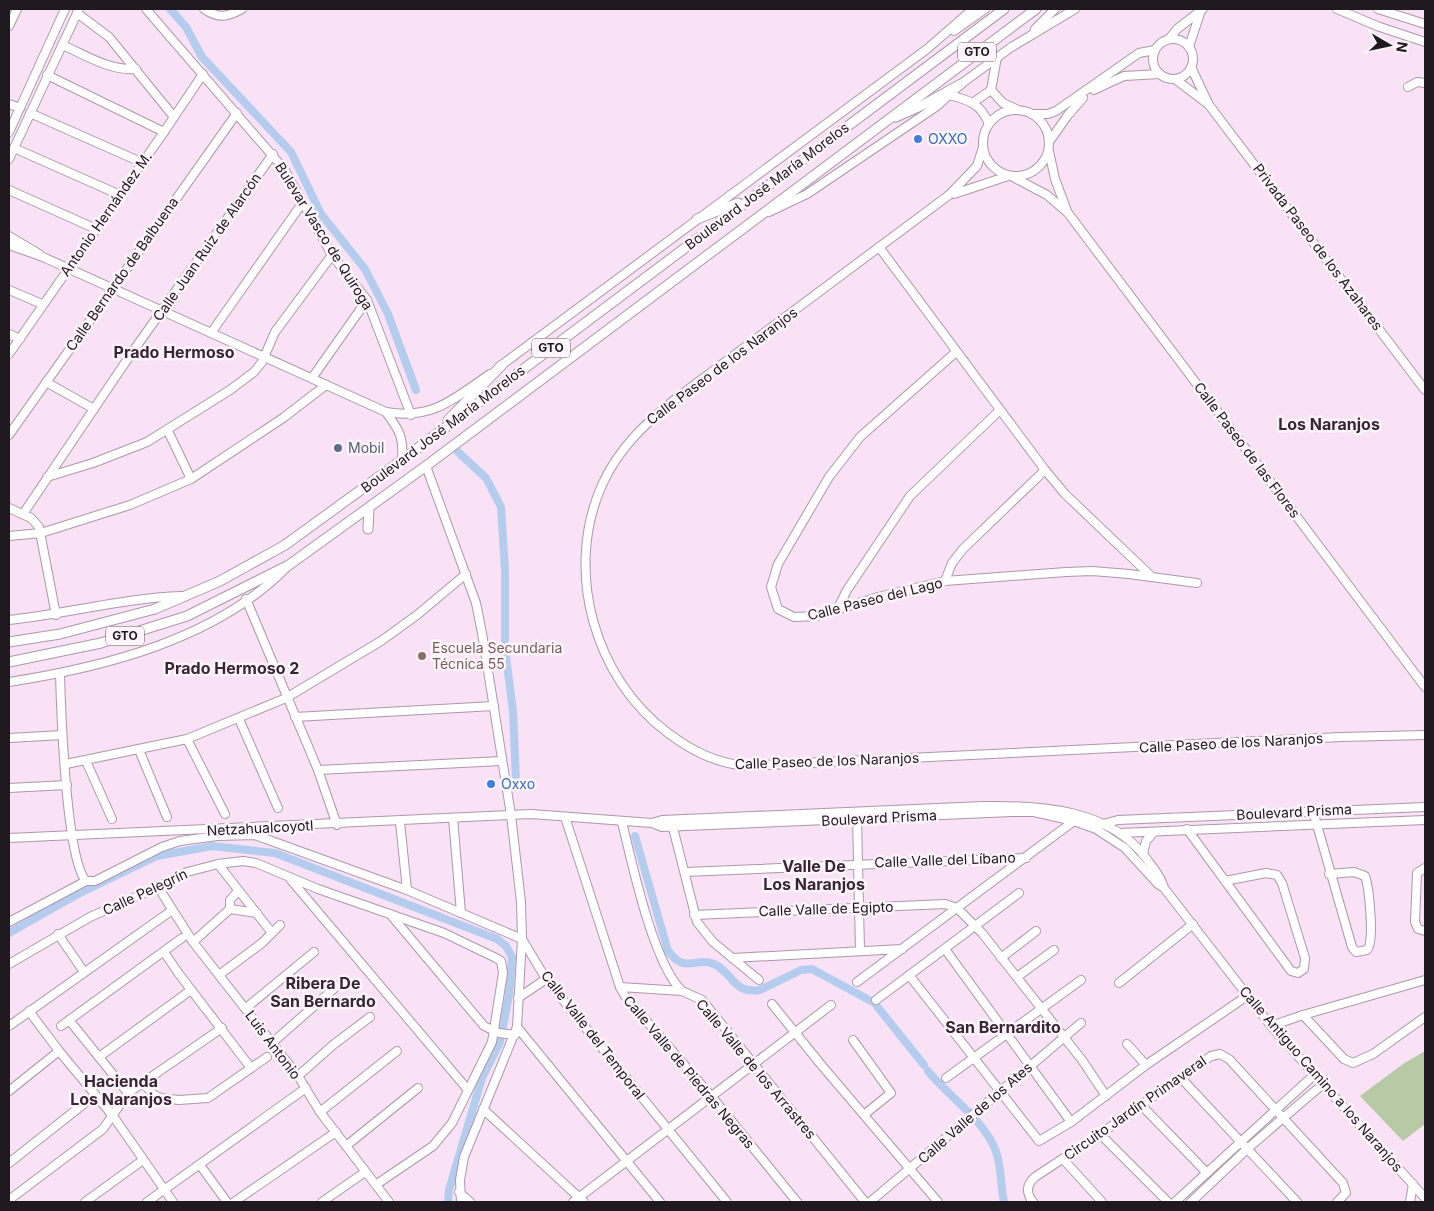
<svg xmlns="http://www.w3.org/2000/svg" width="1434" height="1211" font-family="Inter,sans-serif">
  <rect width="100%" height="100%" fill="#f9e1f6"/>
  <polygon fill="#b8c9a5" points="1425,1051 1425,1124 1403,1141 1360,1096 1403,1064"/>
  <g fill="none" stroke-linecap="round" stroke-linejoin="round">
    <g stroke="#b4cdee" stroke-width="8">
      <polyline points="170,9 186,27 202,57 291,152 321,214 365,269 388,314 416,390"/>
      <polyline points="458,452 486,478 501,507 505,570 505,649 513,711 516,781"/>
      <path d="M635,836L668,951C686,975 695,956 714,964C734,973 732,994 760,990L801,970L812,969L871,1001"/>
      <polyline points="9,933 78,894 157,856 212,846 275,853 497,939 506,946 512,957 509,995 500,1042 482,1078 449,1190 448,1202"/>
      <polyline points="876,1005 924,1065"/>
      <path d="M928,1071C949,1097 982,1118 995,1149C1002,1165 1000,1185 1004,1202"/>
    </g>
    <defs>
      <g id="minor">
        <polyline points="146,9 284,169 332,255 367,300 411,415"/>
        <path d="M204,9C219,19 227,17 242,9"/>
        <polyline points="1337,9 1377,26 1425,42"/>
        <polyline points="1378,9 1425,24"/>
        <polyline points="77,13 109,37 174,117"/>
        <polyline points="9,26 17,9"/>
        <polyline points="1035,29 1055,9"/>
        <polyline points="954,31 985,9"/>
        <polyline points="1169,39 1177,29 1203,9"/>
        <circle cx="1173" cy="59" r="20"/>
        <path d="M62,45C86,55 109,71 136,69"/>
        <polyline points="1189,47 1201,10"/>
        <polyline points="997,57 991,90 1003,103 1016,109"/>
        <polyline points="1191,67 1209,105 1425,390"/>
        <polyline points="47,75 164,132"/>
        <polyline points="1175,79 1208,104"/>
        <polyline points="1408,87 1417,82 1425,83"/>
        <polyline points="1094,90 1124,76 1160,74"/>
        <path d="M949,95C969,100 981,104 989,124"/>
        <polyline points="974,102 991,90"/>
        <polyline points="9,104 20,108"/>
        <circle cx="1016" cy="143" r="33"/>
        <polyline points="30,113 143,163"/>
        <polyline points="1032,114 1048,114 1056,111 1139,53 1155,50"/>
        <polyline points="9,132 65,9"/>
        <polyline points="1049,142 1068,115 1083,98"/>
        <path d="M983,147L977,166L949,195L678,397C647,422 619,447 602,485C564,570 594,678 668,733C692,751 714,762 744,766L1341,737L1425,735"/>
        <polyline points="14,148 120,195"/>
        <polyline points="1049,151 1055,179 1067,211"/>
        <polyline points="9,159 79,9"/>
        <polyline points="1013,177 1047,195 1068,213 1425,687"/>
        <polyline points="9,190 96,229"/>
        <polyline points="954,194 1008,176"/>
        <polyline points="769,212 807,194 937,106 961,84 1010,48 1075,9"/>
        <polyline points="9,236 39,254"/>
        <path d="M9,245L43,257L386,412C399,430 404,437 402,460"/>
        <polyline points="879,247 1045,470 1065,494 1151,576"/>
        <polyline points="9,290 42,304"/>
        <polyline points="211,333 303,202"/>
        <polyline points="9,334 20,339"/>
        <polyline points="956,352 860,437 829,477 778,564 771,587 778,609 794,617 817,616 878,597 945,581 1066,572 1092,571 1129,574 1197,583"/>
        <polyline points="9,354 164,132 203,74"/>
        <polyline points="499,367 927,49 973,9"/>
        <polyline points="312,378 367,300"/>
        <polyline points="46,382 94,409"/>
        <path d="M386,412C433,420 453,399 490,374"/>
        <polyline points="168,431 191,479"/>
        <polyline points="9,435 237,113"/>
        <polyline points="426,466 476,603 482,633 511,815 521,902 522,939 517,1027 464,1157 460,1180 461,1202"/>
        <polyline points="47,477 93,463 147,442 230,390 254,372 262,362 275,332 332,255"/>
        <polyline points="9,508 31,518 39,527 56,615"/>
        <polyline points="23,514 131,354 273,154"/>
        <polyline points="9,536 41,533 130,505 191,479 283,418 326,385"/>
        <polyline points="945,581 952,563 963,549 1045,470"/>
        <polyline points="246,599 318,770 337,825"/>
        <polyline points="837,610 847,590 910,496 1000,410"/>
        <path d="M9,620C67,614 123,598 182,596"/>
        <path d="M60,674C61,710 66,859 86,881H95L162,847L180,841L217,836L255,835L407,890L522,939"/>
        <path d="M9,682C105,667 216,639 286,568"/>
        <polyline points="295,717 494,706"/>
        <polyline points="239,719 278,808"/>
        <polyline points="9,738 62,735"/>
        <polyline points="187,739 225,814"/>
        <polyline points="139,750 167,817"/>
        <polyline points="86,761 112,819"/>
        <polyline points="66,764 187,739 286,698 381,641 417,615 466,574"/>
        <polyline points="318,770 502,761"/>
        <polyline points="9,788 67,785"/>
        <path d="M1313,811L1352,947L1356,952L1367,950C1375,944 1369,887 1365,876L1354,872L1329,874"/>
        <polyline points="565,817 620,987 625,996 712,1097 797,1202"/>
        <polyline points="857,817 860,951"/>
        <polyline points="453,818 461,913"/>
        <polyline points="400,822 407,890"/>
        <path d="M622,822C632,863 653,963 682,991"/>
        <path d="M652,823L662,820L983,806C1041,805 1109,809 1146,858C1153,868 1161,876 1164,888"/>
        <polyline points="672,824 697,922 713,942 759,980"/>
        <polyline points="1103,824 1118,820 1425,807"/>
        <polyline points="1187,829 1291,971 1298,973 1304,969 1305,958 1282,883 1277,875 1266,873 1225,881"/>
        <polyline points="1120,833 1425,820"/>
        <polyline points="9,838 531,814 652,823 662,827 1012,812 1034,812 1074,821 1096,829 1125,848 1158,884 1164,888 1271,1026 1425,1198"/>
        <polyline points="1143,854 1146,841 1153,833"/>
        <polyline points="218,864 272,933"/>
        <polyline points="1425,868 1417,873 1415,922 1418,929 1425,931"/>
        <polyline points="685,872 1026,858"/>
        <polyline points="291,880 468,1090"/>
        <polyline points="158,887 193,942 298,1076 320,1112 389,1202"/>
        <polyline points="230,909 257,913"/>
        <polyline points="230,909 230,900 238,891"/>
        <polyline points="390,914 484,1026 499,1033 515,1035"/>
        <polyline points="694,915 945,904 957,908 982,933 1082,1060 1106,1096"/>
        <polyline points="9,922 86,881"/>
        <polyline points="58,934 84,972"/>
        <polyline points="522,939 546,979 727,1202"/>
        <polyline points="193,942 230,909"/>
        <polyline points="945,949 1071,1122"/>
        <polyline points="164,952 179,974 251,1068"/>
        <polyline points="732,958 902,949"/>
        <polyline points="1001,958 1036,931"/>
        <polyline points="9,964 90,917 158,887 187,872 218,864 243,861 256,863 318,889 444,933 496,958 501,961 503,973 492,1042 452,1123 433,1146 377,1184"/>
        <polyline points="219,975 262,943 280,925"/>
        <polyline points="909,975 1039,1141 1071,1122 1146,1065 1247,996"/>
        <polyline points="1017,977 1054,950"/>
        <polyline points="857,982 1074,821"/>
        <polyline points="1119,983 1193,924"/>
        <polyline points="620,987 682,991 702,1000 865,1202"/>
        <polyline points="518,998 546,979"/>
        <polyline points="876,1000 1019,893"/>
        <polyline points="772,1004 823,1067 938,1202"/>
        <polyline points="246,1008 314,952"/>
        <polyline points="29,1011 59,1051 113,1116 173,1202"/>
        <polyline points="1303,1015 1344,1059 1353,1063 1373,1054 1425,1017"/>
        <polyline points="69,1020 128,1093"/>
        <polyline points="9,1026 171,911"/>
        <polyline points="61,1026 182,938"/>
        <polyline points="1271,1026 1303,1015 1425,980"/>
        <polyline points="517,1027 660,1202"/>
        <polyline points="853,1040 891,1093 865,1114"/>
        <polyline points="272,1043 337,986"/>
        <polyline points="1127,1044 1146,1065"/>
        <polyline points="99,1057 191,990"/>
        <polyline points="298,1076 333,1045 370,1017"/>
        <polyline points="946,1078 1081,980"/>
        <polyline points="1181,1078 1297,1202"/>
        <polyline points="144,1084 154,1095 161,1098 179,1100 208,1098 267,1057"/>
        <polyline points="9,1091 59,1051"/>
        <polyline points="1142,1106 1207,1173"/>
        <polyline points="483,1109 584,1202"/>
        <polyline points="320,1112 397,1051"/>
        <polyline points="1100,1134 1168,1202"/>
        <polyline points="346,1146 418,1088"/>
        <polyline points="1063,1159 1102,1202"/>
        <polyline points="9,1163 95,1095"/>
        <polyline points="200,1165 227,1202"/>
        <polyline points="459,1192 470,1202"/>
        <polyline points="9,1200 103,1129 128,1093 222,1028"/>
        <polyline points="85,1202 143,1160"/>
        <polyline points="147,1202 306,1088"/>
        <polyline points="234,1202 336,1132"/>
        <polyline points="322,1202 365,1172"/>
        <polyline points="573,1202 831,1005"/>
        <polyline points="870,1202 1081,1023"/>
        <path d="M1033,1202C1026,1193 1026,1185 1035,1177L1100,1134L1211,1056L1220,1054L1229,1059L1343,1183L1346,1193L1337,1202"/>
        <polyline points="1175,1202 1314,1075"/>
        <polyline points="1191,1202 1247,1149 1323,1084"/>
        <polyline points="1410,1202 1413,1184"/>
      </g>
      <g id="major">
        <polyline points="896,117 923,105 961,84"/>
        <polyline points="697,219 738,203"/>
        <polyline points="448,420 502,365"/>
        <polyline points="368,529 369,508"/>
        <polyline points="9,642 60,634 155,609 220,581 285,545 402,460 1004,9"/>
        <polyline points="9,662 101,643 187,616 289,565 426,466 1036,9"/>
      </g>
    </defs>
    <use href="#minor" stroke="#ad97aa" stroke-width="10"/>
    <use href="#major" stroke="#ad97aa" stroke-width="11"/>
    <use href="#minor" stroke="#fff" stroke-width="8"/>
    <use href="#major" stroke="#fff" stroke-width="9"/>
  </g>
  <g fill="#3f7fe0" stroke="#fdf4fc" stroke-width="2">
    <circle cx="918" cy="139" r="5"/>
    <circle cx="491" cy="784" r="5"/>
  </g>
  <circle fill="#5c6f8a" stroke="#fdf4fc" stroke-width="2" cx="338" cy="448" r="5"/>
  <circle fill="#8d6e63" stroke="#fdf4fc" stroke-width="2" cx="422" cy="656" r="5"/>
  <g text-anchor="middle" stroke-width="5" stroke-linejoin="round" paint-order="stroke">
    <g fill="#fdf4fc" stroke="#625a61" stroke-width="1">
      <rect x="958" y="42.5" width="38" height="19" rx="4"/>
      <rect x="532" y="338.5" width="38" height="19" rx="4"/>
      <rect x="106" y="626.5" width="38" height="19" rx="4"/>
    </g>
    <g font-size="12" font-weight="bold" fill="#20181f">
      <text x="977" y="56">GTO</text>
      <text x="551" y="352">GTO</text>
      <text x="125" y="640">GTO</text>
    </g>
    <g font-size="14" fill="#366cbe" stroke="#fdf4fc" text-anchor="start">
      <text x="928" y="144">OXXO</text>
      <text x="501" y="789">Oxxo</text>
    </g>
    <g font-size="14" fill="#20181f" stroke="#fdf4fc">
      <text transform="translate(767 186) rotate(-37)" y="5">Boulevard José María Morelos</text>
      <text transform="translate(106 214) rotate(-55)" y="5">Antonio Hernández M.</text>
      <text transform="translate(324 236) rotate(58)" y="5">Bulevar Vasco de Quiroga</text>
      <text transform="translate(207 247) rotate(-55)" y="5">Calle Juan Ruiz de Alarcón</text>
      <text transform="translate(1318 247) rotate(53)" y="5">Privada Paseo de los Azahares</text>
      <text transform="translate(122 274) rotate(-55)" y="5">Calle Bernardo de Balbuena</text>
      <text transform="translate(722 366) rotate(-37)" y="5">Calle Paseo de los Naranjos</text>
      <text transform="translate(443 429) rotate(-37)" y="5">Boulevard José María Morelos</text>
      <text transform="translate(1247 450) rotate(53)" y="5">Calle Paseo de las Flores</text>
      <text transform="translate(875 599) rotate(-14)" y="5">Calle Paseo del Lago</text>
      <text transform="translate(1231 743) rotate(-3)" y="5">Calle Paseo de los Naranjos</text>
      <text transform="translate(827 761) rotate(-2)" y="5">Calle Paseo de los Naranjos</text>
      <text transform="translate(1294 812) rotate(-3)" y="5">Boulevard Prisma</text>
      <text transform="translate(879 818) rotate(-3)" y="5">Boulevard Prisma</text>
      <text transform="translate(260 828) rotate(-3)" y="5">Netzahualcoyotl</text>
      <text transform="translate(945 860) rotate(-2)" y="5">Calle Valle del Líbano</text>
      <text transform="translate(145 892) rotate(-25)" y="5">Calle Pelegrín</text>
      <text transform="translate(826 909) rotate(-2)" y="5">Calle Valle de Egipto</text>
      <text transform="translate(593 1035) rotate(52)" y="5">Calle Valle del Temporal</text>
      <text transform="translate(273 1045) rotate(53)" y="5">Luis Antonio</text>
      <text transform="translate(756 1069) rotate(50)" y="5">Calle Valle de los Arrastres</text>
      <text transform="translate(689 1072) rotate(50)" y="5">Calle Valle de Piedras Negras</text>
      <text transform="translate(1321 1079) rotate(49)" y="5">Calle Antiguo Camino a los Naranjos</text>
      <text transform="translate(1135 1108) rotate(-35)" y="5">Circuito Jardín Primaveral</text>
      <text transform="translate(975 1113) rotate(-41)" y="5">Calle Valle de los Ates</text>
    </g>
    <g font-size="14" fill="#4e5e75" stroke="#fdf4fc" text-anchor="start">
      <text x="348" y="453">Mobil</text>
    </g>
    <g font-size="14" fill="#785e54" stroke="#fdf4fc" text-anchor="start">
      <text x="432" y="653">Escuela Secundaria<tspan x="432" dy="16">Técnica 55</tspan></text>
    </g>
    <g font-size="16" font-weight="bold" fill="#372535" stroke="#fdf4fc">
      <text x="174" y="358">Prado Hermoso</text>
      <text x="1329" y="430">Los Naranjos</text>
      <text x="232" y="674">Prado Hermoso 2</text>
      <text x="814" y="872">Valle De<tspan x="814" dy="18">Los Naranjos</tspan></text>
      <text x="323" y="989">Ribera De<tspan x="323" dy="18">San Bernardo</tspan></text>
      <text x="1003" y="1033">San Bernardito</text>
      <text x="121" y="1087">Hacienda<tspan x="121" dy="18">Los Naranjos</tspan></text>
    </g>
  </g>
  <rect width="1434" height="1211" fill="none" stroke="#20181f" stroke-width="20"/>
  <g transform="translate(1389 45) rotate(99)" stroke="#fdf4fc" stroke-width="4" paint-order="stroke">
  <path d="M0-4L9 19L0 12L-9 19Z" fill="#20181f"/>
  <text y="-8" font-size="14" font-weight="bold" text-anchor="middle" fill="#20181f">N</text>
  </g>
</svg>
